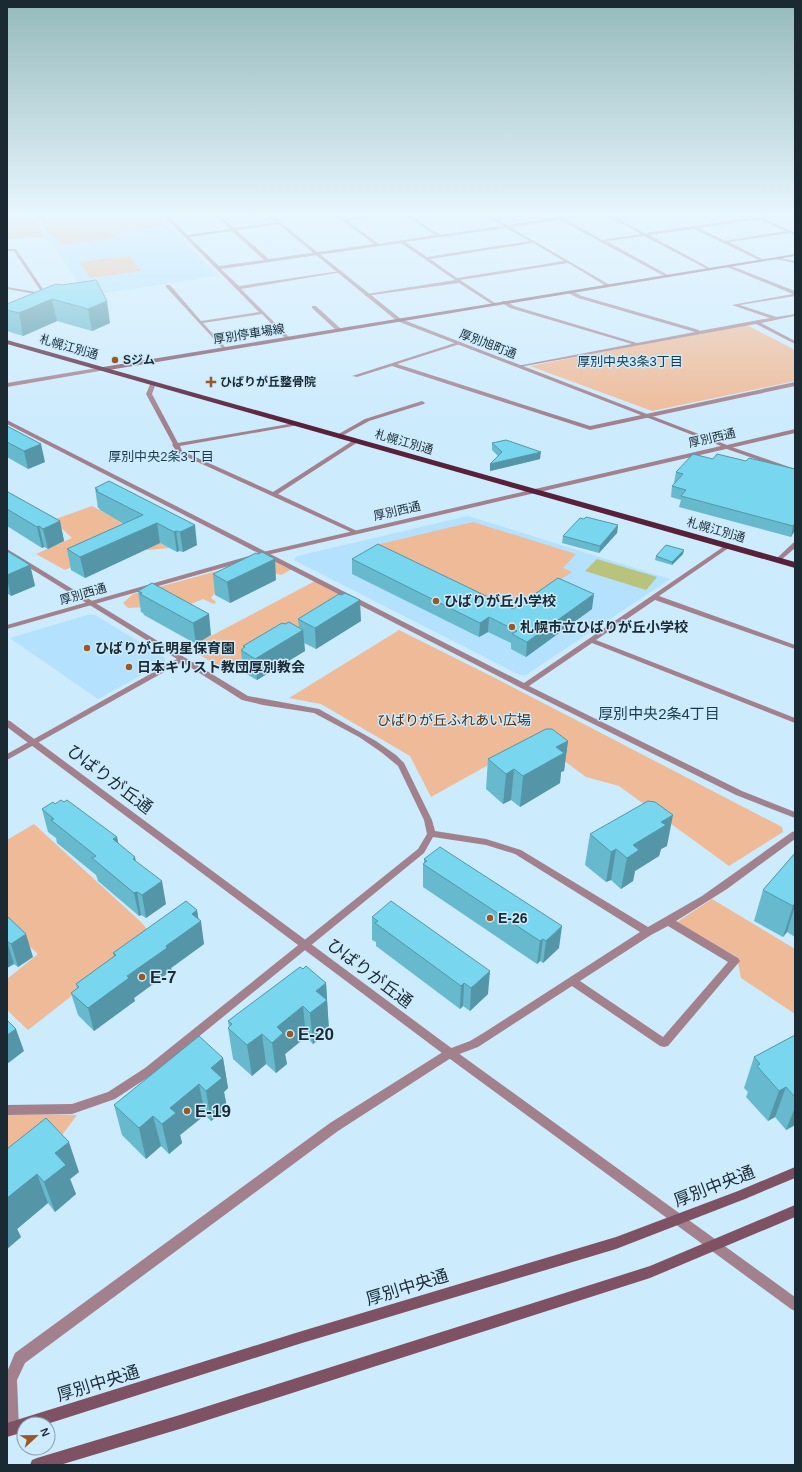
<svg xmlns="http://www.w3.org/2000/svg" width="802" height="1472" font-family="Helvetica,'Noto Sans JP',sans-serif">
  <rect width="100%" height="100%" fill="#ccebfd"/>
  <g fill="#b3e1fe">
    <polygon points="57,215 157,215 218,276 86,296 36,217"/>
    <polygon points="468,516 670,579 526,675 520,675 294,560 297,556"/>
    <polygon points="87,615 95,615 165,658 165,662 98,699 10,638"/>
  </g>
  <g fill="#efba97">
    <polygon points="7,215 51,215 34,217 45,237 7,239"/>
    <polygon points="63,215 154,215 165,226 111,233 115,238 61,245 54,235 48,233 39,218"/>
    <polygon points="129,256 141,271 90,278 80,262"/>
    <polygon points="745,324 795,350 795,381 652,411 530,366"/>
    <polygon points="92,506 169,548 148,550 127,542 65,570 36,554 72,538 53,520"/>
    <polygon points="473,522 576,554 563,568 572,572 510,612 421,565 376,545"/>
    <polygon points="272,559 294,568 281,575 262,570 214,594 211,598 216,602 214,604 203,599 189,605 128,608 123,603 133,594 258,560"/>
    <polygon points="315,581 358,603 225,670 188,648"/>
    <polygon points="399,630 501,681 782,827 783,832 729,866 619,786 586,777 535,739 431,797 410,756 321,704 289,698"/>
    <polygon points="34,824 142,923 151,934 28,1030 7,1010 7,979 38,954 7,926 7,840"/>
    <polygon points="712,899 795,949 795,1014 741,978 737,957 677,922"/>
    <polygon points="7,1114 77,1115 54,1146 7,1183"/>
  </g>
  <polygon fill="#b9c37b" points="597,559 657,577 646,590 585,571"/>
  <g fill="none" stroke-linecap="round" stroke-linejoin="round">
    <g fill="#a2818d" fill-rule="evenodd">
      <path d="M163,215H167L187,235L230,229L215,215H219L234,228L280,222L279,224L236,230L269,259L374,244L335,215H339L345,219L385,215L347,221L379,244L435,235L405,215H409L440,235L503,226L485,215H490L507,225L560,217L587,215L565,219L602,240L641,234L606,215H611L645,233L771,215H780L763,218L795,233V235L790,233L729,242L762,259L761,261L694,229L649,235L710,268V270H709L644,236L606,241L668,275V277H666L560,220L510,227L610,285L606,286L568,263L460,280L495,303V304L493,305L459,283L365,296V295L367,294L455,280L401,243L221,269L239,286L340,271L342,272L241,289L290,338L286,339L262,314L203,323L226,348V349L224,350L166,287V285H170L201,321L259,312ZM758,219L786,231L725,241L699,228ZM506,228L530,241L427,257L405,242ZM232,231L264,260L219,266L189,237ZM533,243L564,261L457,278L430,259Z"/>
      <polygon points="7,249 16,249 47,295 47,296 7,289 7,287 42,293 14,251 7,251"/>
      <polygon points="776,257 795,261 795,263 775,259"/>
      <polygon points="727,265 729,265 795,291 795,296 740,305 776,317 795,314 795,316 761,323 795,341 795,344 756,324 519,367 517,366 632,344 510,308 502,303 502,301 506,301 514,306 637,343 695,332 578,298 568,293 568,291 572,291 582,296 699,330 699,331 770,318 732,305 793,294 727,267"/>
      <polygon points="312,306 316,306 341,329 341,331 337,331 312,308"/>
      <polygon points="458,342 460,343 460,344 397,364 590,426 795,382 795,386 590,430 392,366 357,377 352,376"/>
      <polygon points="151,382 156,383 152,394 178,443 295,423 295,425 293,426 180,446 182,451 273,492 354,440 358,440 358,442 278,494 357,531 357,533 353,533 178,453 172,445 173,444 146,394"/>
      <polygon points="422,401 425,403 424,404 369,421 340,437 335,436 365,419"/>
      <polygon points="7,420 524,683 726,545 730,545 730,547 659,596 795,645 795,649 655,600 596,640 795,718 795,723 592,643 529,686 742,791 795,812 795,818 736,795 521,688 7,424"/>
      <polygon points="726,445 795,469 795,473 724,448 723,447"/>
      <polygon points="795,542 795,548 780,561 776,561 776,559 793,543"/>
      <path d="M7,549L248,696L319,709L376,741L396,755L404,763L432,820L435,831L486,839L521,850L648,927L702,896L792,832L795,831V839L727,889L676,921L738,958L740,961L668,1046L664,1047L660,1046L572,986L478,1047L454,1056L338,1131L25,1363L17,1380L19,1428L17,1433L12,1435L7,1432V1372L15,1353L330,1123L446,1050L470,1041L485,1032L640,932L515,854L486,845L433,837L424,853L153,1074L115,1099L72,1114L7,1115V1105L72,1104L108,1092L145,1068L418,849L427,834L424,820L398,766L381,752L359,737L314,713L263,705L242,700L182,662L7,760V754L177,659L7,554ZM668,926L728,962L663,1037L580,981L651,935Z"/>
    </g>
    <g fill="#a2818d" fill-rule="evenodd">
      <polygon points="267,215 271,215 401,319 727,445 795,429 795,433 267,555 7,629 7,625 263,552 721,446 397,321"/>
      <polygon points="103,367 106,369 105,370 7,387 7,383"/>
      <polygon points="7,720 10,721 454,1050 795,1297 795,1311 791,1309 446,1056 7,727"/>
    </g>
    <g fill="#7f5263" fill-rule="evenodd">
      <polygon points="795,254 795,256 103,371 100,369 103,367"/>
      <polygon points="795,1167 795,1178 745,1199 616,1249 302,1343 47,1424 24,1424 24,1432 7,1437 7,1423 302,1331 616,1237 738,1191"/>
      <polygon points="795,1205 795,1217 650,1278 183,1428 60,1465 30,1465 32,1460 37,1458 183,1414 650,1266"/>
    </g>
    <polygon fill="#59203a" fill-rule="evenodd" points="7,340 795,562 795,568 7,344"/>
  </g>
  <g fill="#67b9cd">
    <polygon points="56,284 110,323 92,331 57,321 23,336 7,331 7,304"/>
    <polygon points="7,426 45,462 28,469 7,457"/>
    <polygon points="492,443 540,459 490,471 490,464 498,456 492,450"/>
    <polygon points="713,459 746,461 795,469 795,530 791,537 679,507 681,500 671,497 672,486 675,483 674,483 676,472"/>
    <polygon points="109,481 197,545 183,552 179,551 177,552 160,543 85,578 71,570 67,549 124,524 100,510 99,508 98,508 95,488"/>
    <polygon points="7,492 60,521 64,541 48,549 44,547 42,548 7,526"/>
    <polygon points="618,525 617,533 599,553 562,543 563,536"/>
    <polygon points="7,551 30,565 35,586 11,596 7,593"/>
    <polygon points="683,554 672,565 655,560 656,556"/>
    <polygon points="352,559 513,609 592,609 526,657 511,649 511,643 488,632 479,637 352,574"/>
    <polygon points="213,574 276,580 230,603 215,595"/>
    <polygon points="152,583 211,635 196,644 144,615 143,613 141,612 138,591"/>
    <polygon points="298,619 361,621 316,649 304,643 305,651 257,680 243,672 241,650 244,648 243,646 285,624 299,627"/>
    <polygon points="568,741 564,771 561,772 560,783 520,807 511,800 503,804 486,789 488,759"/>
    <polygon points="55,804 117,837 118,844 136,862 166,904 146,918 141,915 139,916 98,881 96,875 57,843 56,838 48,832 42,809"/>
    <polygon points="590,834 667,846 661,849 659,856 635,871 633,881 621,889 611,880 606,882 585,865"/>
    <polygon points="795,853 795,937 787,932 783,937 754,921 763,890"/>
    <polygon points="424,859 559,948 543,963 540,961 537,964 423,887 423,864 424,863"/>
    <polygon points="197,910 198,919 204,944 171,968 172,970 134,998 135,1001 94,1031 78,1015 71,993 77,988 76,984 114,957 113,953"/>
    <polygon points="7,916 33,957 18,967 14,964 7,968"/>
    <polygon points="372,917 488,994 470,1011 463,1006 460,1009 376,946 376,942 372,940"/>
    <polygon points="303,969 326,983 329,1031 313,1044 306,1037 285,1054 287,1064 276,1073 266,1064 252,1076 233,1059 228,1028 229,1027 228,1021"/>
    <polygon points="795,1035 795,1125 786,1130 775,1117 768,1121 746,1097 748,1092 744,1088 754,1057"/>
    <polygon points="223,1058 228,1088 224,1092 227,1108 211,1121 205,1115 180,1135 182,1143 169,1154 161,1146 146,1159 122,1135 114,1105"/>
    <polygon points="7,1149 79,1172 70,1179 76,1194 55,1212 48,1203 17,1229 21,1237 7,1249"/>
  </g>
  <g fill="#5496a7">
    <polygon points="52,299 57,321 23,336 19,313"/>
    <polygon points="107,301 110,323 92,331 88,309"/>
    <polygon points="41,444 45,462 28,469 24,451"/>
    <polygon points="541,452 540,459 490,471 490,464"/>
    <polygon points="60,521 64,541 48,549 43,529"/>
    <polygon points="157,523 160,543 85,578 80,557"/>
    <polygon points="795,523 795,530 791,537 793,526"/>
    <polygon points="195,525 197,545 183,552 180,532"/>
    <polygon points="618,525 617,533 599,553 600,546"/>
    <polygon points="39,526 44,547 42,548 37,527"/>
    <polygon points="176,531 179,551 177,552 174,532"/>
    <polygon points="684,550 683,554 672,565 672,562"/>
    <polygon points="275,559 276,580 230,603 227,582"/>
    <polygon points="30,565 35,586 11,596 7,579 7,575"/>
    <polygon points="594,594 592,609 526,657 527,642"/>
    <polygon points="360,600 361,621 316,649 315,628"/>
    <polygon points="209,614 211,635 196,644 193,623"/>
    <polygon points="489,617 488,632 479,637 480,623"/>
    <polygon points="303,630 305,651 257,680 255,659"/>
    <polygon points="568,741 564,771 561,772 560,783 520,807 523,776 556,747"/>
    <polygon points="514,769 511,800 503,804 506,774"/>
    <polygon points="673,815 667,846 661,849 659,856 635,871 633,881 621,889 627,858 633,845 661,822"/>
    <polygon points="117,837 122,860 113,839"/>
    <polygon points="616,849 611,880 606,882 611,852"/>
    <polygon points="135,857 140,880 133,859"/>
    <polygon points="162,881 166,904 146,918 142,895"/>
    <polygon points="137,892 141,915 139,916 134,893"/>
    <polygon points="795,903 795,906 787,932 783,937 793,906"/>
    <polygon points="197,910 199,922 201,921 204,944 171,968 172,970 134,998 135,1001 94,1031 88,1008 166,946 192,914"/>
    <polygon points="562,926 559,948 543,963 546,941"/>
    <polygon points="26,934 33,957 18,967 11,944"/>
    <polygon points="543,939 540,961 537,964 540,941"/>
    <polygon points="7,941 14,964 7,968"/>
    <polygon points="490,971 488,994 470,1011 471,988"/>
    <polygon points="326,983 329,1031 313,1044 310,1013 316,991"/>
    <polygon points="464,983 463,1006 460,1009 461,986"/>
    <polygon points="303,1006 306,1037 285,1054 287,1064 276,1073 272,1043 277,1027"/>
    <polygon points="16,1029 24,1051 7,1064 7,1035"/>
    <polygon points="262,1034 266,1064 252,1076 247,1045"/>
    <polygon points="223,1058 228,1088 224,1092 227,1108 211,1121 206,1091 211,1068"/>
    <polygon points="199,1084 205,1115 180,1135 182,1143 169,1154 162,1124 170,1108"/>
    <polygon points="786,1087 775,1117 768,1121 779,1091"/>
    <polygon points="795,1107 795,1125 786,1130"/>
    <polygon points="153,1116 161,1146 146,1159 139,1128"/>
    <polygon points="69,1142 79,1172 70,1179 76,1194 55,1212 44,1182 55,1153"/>
    <polygon points="37,1174 48,1203 17,1229 21,1237 7,1249 7,1198"/>
  </g>
  <g fill="#78d7ee" stroke="#5496a7">
    <polygon points="96,280 107,301 88,309 52,299 19,313 7,310 7,304 56,284 62,285"/>
    <polygon points="7,426 41,444 24,451 7,442"/>
    <polygon points="506,440 541,452 490,464 502,452 492,443"/>
    <polygon points="693,454 713,459 717,454 746,461 749,458 795,469 795,523 793,526 681,496 686,490 672,486 683,474 676,472"/>
    <polygon points="109,481 195,525 180,532 176,531 174,532 157,523 80,557 67,549 143,515 96,491 98,490 95,488"/>
    <polygon points="7,492 8,492 60,521 43,529 39,526 37,527 7,509"/>
    <polygon points="586,517 618,525 600,546 563,536 580,518 584,519"/>
    <polygon points="378,544 513,609 558,578 594,594 527,642 512,634 517,631 489,617 480,623 352,559"/>
    <polygon points="666,545 684,550 672,562 656,556"/>
    <polygon points="7,551 30,565 7,575"/>
    <polygon points="262,552 275,559 227,582 213,574 256,553 258,554"/>
    <polygon points="152,583 209,614 193,623 140,594 142,593 138,591"/>
    <polygon points="345,593 360,600 315,628 298,619 339,594 341,595"/>
    <polygon points="289,622 303,630 255,659 241,650 245,647 243,646 282,623 285,624"/>
    <polygon points="546,729 552,729 568,741 556,747 564,753 523,776 514,769 506,774 488,759"/>
    <polygon points="61,800 64,802 67,800 117,837 113,839 135,857 133,859 162,881 142,895 137,892 134,893 92,858 96,856 51,820 54,819 42,809 53,802 55,804"/>
    <polygon points="648,801 655,802 673,815 661,822 666,825 633,845 639,850 627,858 616,849 611,852 590,834"/>
    <polygon points="440,847 562,926 546,941 543,939 540,941 423,864 427,861 424,859"/>
    <polygon points="795,853 795,903 793,906 763,890"/>
    <polygon points="186,901 197,910 192,914 201,921 166,946 167,948 127,976 129,978 88,1008 71,993 79,987 76,984 116,955 113,953"/>
    <polygon points="391,901 490,971 471,988 464,983 461,986 375,923 378,921 372,917"/>
    <polygon points="7,916 26,934 11,944 7,941"/>
    <polygon points="306,966 326,983 316,991 327,1000 310,1013 303,1006 277,1027 283,1033 272,1043 262,1034 247,1045 228,1028 232,1024 228,1021 300,967 303,969"/>
    <polygon points="7,1020 16,1029 7,1035"/>
    <polygon points="795,1035 795,1097 786,1087 779,1091 757,1066 760,1064 754,1057"/>
    <polygon points="199,1036 223,1058 211,1068 222,1078 206,1091 199,1084 170,1108 176,1113 162,1124 153,1116 139,1128 114,1105"/>
    <polygon points="46,1118 69,1142 55,1153 66,1165 44,1182 37,1174 7,1198 7,1149"/>
  </g>
  <linearGradient id="sky" x2="0" y2="1"><stop stop-color="#95babc"/><stop offset="0.51" stop-color="#e8f6fe"/><stop offset="1" stop-color="#e8f6fe" stop-opacity="0"/></linearGradient>
  <rect width="802" height="421" fill="url(#sky)"/>
  <g fill="#995825" stroke="#ccebfd" stroke-width="1.5">
    <circle cx="115" cy="360" r="4"/>
    <path d="M209 376h4v4h4v4h-4v4h-4v-4h-4v-4h4z"/>
    <circle cx="436" cy="601" r="4"/>
    <circle cx="512" cy="627" r="4"/>
    <circle cx="87" cy="648" r="4"/>
    <circle cx="129" cy="667" r="4"/>
    <circle cx="490" cy="918" r="4"/>
    <circle cx="142" cy="977" r="4"/>
    <circle cx="290" cy="1034" r="4"/>
    <circle cx="187" cy="1111" r="4"/>
  </g>
  <g text-anchor="middle" stroke-width="3" stroke-linejoin="round" paint-order="stroke">
    <g font-size="12" fill="#1a2932" stroke="#ccebfd">
      <text transform="translate(249 334) rotate(-9)" y="4">厚別停車場線</text>
      <text transform="translate(488 344) rotate(21)" y="4">厚別旭町通</text>
      <text transform="translate(69 347) rotate(16)" y="4">札幌江別通</text>
      <text transform="translate(712 438) rotate(-13)" y="4">厚別西通</text>
      <text transform="translate(404 442) rotate(16)" y="4">札幌江別通</text>
      <text transform="translate(397 511) rotate(-13)" y="4">厚別西通</text>
      <text transform="translate(716 530) rotate(16)" y="4">札幌江別通</text>
      <text transform="translate(83 594) rotate(-16)" y="4">厚別西通</text>
    </g>
    <g font-size="12" font-weight="bold" fill="#1a2932" stroke="#ccebfd" text-anchor="start">
      <text x="123" y="364">Sジム</text>
      <text x="220" y="386">ひばりが丘整骨院</text>
    </g>
    <g font-size="13" fill="#183a4d" stroke="#ccebfd">
      <text x="630" y="366">厚別中央3条3丁目</text>
      <text x="161" y="461">厚別中央2条3丁目</text>
    </g>
    <g font-size="14" font-weight="bold" fill="#1a2932" stroke="#ccebfd" text-anchor="start">
      <text x="444" y="606">ひばりが丘小学校</text>
      <text x="520" y="632">札幌市立ひばりが丘小学校</text>
      <text x="95" y="653">ひばりが丘明星保育園</text>
      <text x="137" y="672">日本キリスト教団厚別教会</text>
      <text x="498" y="923">E-26</text>
    </g>
    <g font-size="14" fill="#582e0d" stroke="#ccebfd">
      <text x="454" y="725">ひばりが丘ふれあい広場</text>
    </g>
    <g font-size="15" fill="#183a4d" stroke="#ccebfd">
      <text x="659" y="719">厚別中央2条4丁目</text>
    </g>
    <g font-size="17" fill="#1a2932" stroke="#ccebfd">
      <text transform="translate(110 779) rotate(37)" y="6">ひばりが丘通</text>
      <text transform="translate(370 973) rotate(37)" y="6">ひばりが丘通</text>
      <text transform="translate(714 1186) rotate(-21)" y="6">厚別中央通</text>
      <text transform="translate(407 1287) rotate(-17)" y="6">厚別中央通</text>
      <text transform="translate(98 1383) rotate(-17)" y="6">厚別中央通</text>
    </g>
    <g font-size="17" font-weight="bold" fill="#1a2932" stroke="#ccebfd" text-anchor="start">
      <text x="150" y="983">E-7</text>
      <text x="298" y="1040">E-20</text>
      <text x="195" y="1117">E-19</text>
    </g>
  </g>
  <rect width="802" height="1472" fill="none" stroke="#1a2932" stroke-width="16"/>
  <g transform="translate(36 1436) rotate(68)"><circle r="19" fill="#ccebfd" stroke="#859dac"/>
  <path d="M0-3L7 15L0 10L-7 15Z" fill="#995825"/>
  <text y="-6" font-size="11" font-weight="bold" text-anchor="middle" fill="#1a2932">N</text>
  </g>
</svg>
